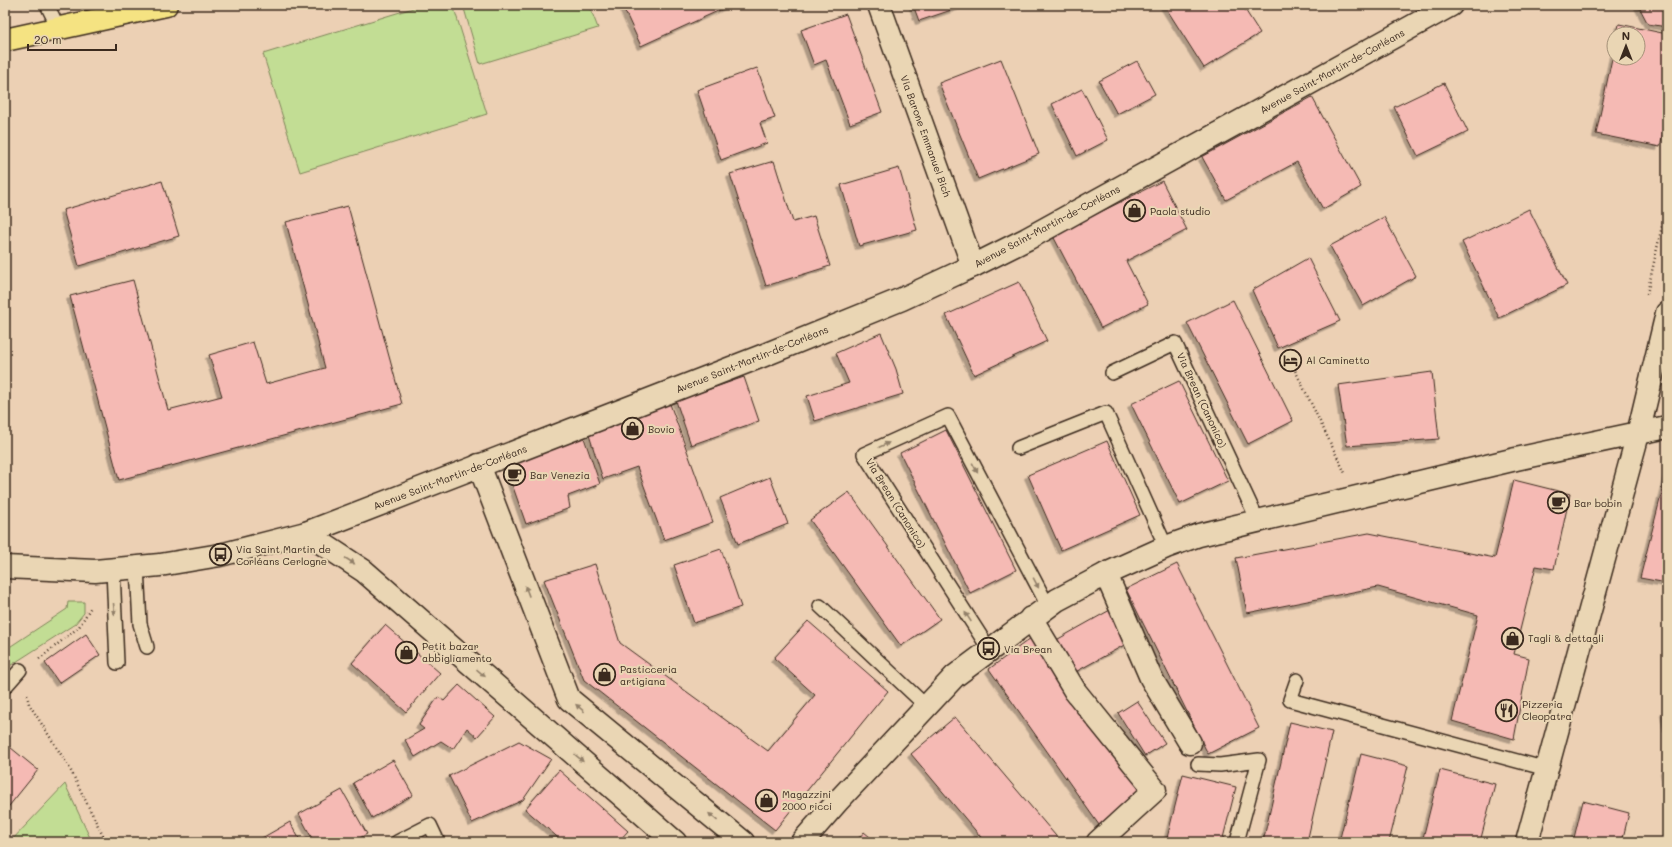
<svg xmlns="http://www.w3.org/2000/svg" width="1672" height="847" font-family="Mali,sans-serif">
  <defs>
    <filter id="shadow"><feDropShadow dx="-3.5" dy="3.5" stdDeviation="0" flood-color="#0004"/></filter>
  </defs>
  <rect width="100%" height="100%" fill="#ecd0b4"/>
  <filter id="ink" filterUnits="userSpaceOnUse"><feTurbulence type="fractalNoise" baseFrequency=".025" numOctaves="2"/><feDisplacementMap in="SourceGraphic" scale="8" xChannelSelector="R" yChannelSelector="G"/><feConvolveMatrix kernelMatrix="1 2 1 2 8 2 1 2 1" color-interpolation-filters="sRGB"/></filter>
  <g filter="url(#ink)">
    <g fill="#c2dd94" stroke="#7e8459">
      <polygon points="423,5 453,5 487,114 300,172 263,54"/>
      <polygon points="463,5 589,5 598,28 480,64"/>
      <polygon points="68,602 84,602 84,613 75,624 5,669 5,650 67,609"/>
      <polygon points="65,784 92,842 10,842"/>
    </g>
    <g fill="#f5bab4" stroke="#3b2a1e" filter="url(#shadow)">
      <polygon points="622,5 731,5 641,46"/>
      <polygon points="913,5 966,5 919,21"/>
      <polygon points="1164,5 1242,5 1260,33 1204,68"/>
      <polygon points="1638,5 1667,5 1667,27 1648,24"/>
      <polygon points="846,14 882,112 850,124 826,60 814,65 801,30"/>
      <polygon points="1619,24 1667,34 1667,113 1660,147 1596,134 1614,49 1614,58 1638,58 1638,34 1617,34"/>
      <polygon points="1001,59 1039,154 978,179 939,83"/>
      <polygon points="1137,61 1155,94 1117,114 1099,81"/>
      <polygon points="757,68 775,118 760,123 767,143 721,160 697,90"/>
      <polygon points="1444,83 1468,132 1418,156 1394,107"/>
      <polygon points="1082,89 1108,140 1077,156 1052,104"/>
      <polygon points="1312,97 1361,187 1323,209 1297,162 1226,200 1202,157"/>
      <polygon points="774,161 793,222 814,216 830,266 766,286 730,174"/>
      <polygon points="899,168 917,230 859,246 841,185"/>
      <polygon points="162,181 179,236 79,266 63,210"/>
      <polygon points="1162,181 1187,230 1126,261 1148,304 1101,328 1053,236"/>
      <polygon points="348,206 402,404 119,480 70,296 133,280 168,410 222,396 209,355 253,342 266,384 325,368 286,222"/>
      <polygon points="1529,209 1567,285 1499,318 1462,242"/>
      <polygon points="1384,217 1416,276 1363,306 1330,246"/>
      <polygon points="1308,258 1340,321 1278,348 1252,290"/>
      <polygon points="1019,282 1047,341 974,375 946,315"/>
      <polygon points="5,284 8,300 5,300"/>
      <polygon points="1233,300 1293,421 1248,444 1187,323"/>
      <polygon points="881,333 896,369 903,394 815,421 807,396 849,383 836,353"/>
      <polygon points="1432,372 1439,439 1347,446 1338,385"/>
      <polygon points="744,377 759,421 691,445 676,401"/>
      <polygon points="1179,381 1228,481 1180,504 1131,404"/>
      <polygon points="670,404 713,522 664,540 637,467 603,479 589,435"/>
      <polygon points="946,430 1016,570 970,593 900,453"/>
      <polygon points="583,435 600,484 568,496 570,508 526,524 506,467"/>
      <polygon points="1107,441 1140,515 1061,550 1028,475"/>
      <polygon points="1667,472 1667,583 1640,578"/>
      <polygon points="770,477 788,524 738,544 720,498"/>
      <polygon points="1514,480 1570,494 1554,569 1536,566 1514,654 1529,658 1514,739 1452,721 1478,615 1378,587 1247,613 1236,558 1369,533 1495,558"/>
      <polygon points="849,492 940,619 901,646 810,520"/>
      <polygon points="721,549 741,607 694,623 674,565"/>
      <polygon points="595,564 620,643 768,751 815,695 774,658 808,621 888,691 775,830 584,680 544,580"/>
      <polygon points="1177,564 1259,728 1208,754 1126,589"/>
      <polygon points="1110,610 1128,643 1070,675 1051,643"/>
      <polygon points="385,625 440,673 406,712 352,663"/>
      <polygon points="86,634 100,655 59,683 45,663"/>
      <polygon points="1031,638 1143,794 1099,825 989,669"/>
      <polygon points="459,685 495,717 477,737 467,728 453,749 441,741 415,757 405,740 424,729 419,725 438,697 444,701"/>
      <polygon points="1137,701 1165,743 1145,756 1118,713"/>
      <polygon points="1667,711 1667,729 1664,712"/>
      <polygon points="955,717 1061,842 985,842 911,754"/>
      <polygon points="1290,722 1332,732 1307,842 1263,842"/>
      <polygon points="519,741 551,759 523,800 472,823 449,776"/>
      <polygon points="5,743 38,770 5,811"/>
      <polygon points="1361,754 1408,766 1389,842 1339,842"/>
      <polygon points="393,760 413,795 372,818 353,783"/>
      <polygon points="1667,765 1667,785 1664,770"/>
      <polygon points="559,770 628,831 618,842 563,842 525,809"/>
      <polygon points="1440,770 1495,784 1480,842 1422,842"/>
      <polygon points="1183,774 1236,787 1222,842 1166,842"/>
      <polygon points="342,790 367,834 352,842 314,842 299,814"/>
      <polygon points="1583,801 1629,813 1622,842 1573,842"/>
      <polygon points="290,822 301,842 255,842"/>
      <polygon points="864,832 876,842 856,842"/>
    </g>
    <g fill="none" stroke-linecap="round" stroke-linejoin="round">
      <defs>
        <g id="lane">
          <polyline points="47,5 58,27"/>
          <polyline points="1112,373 1175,343 1258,521"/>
          <polyline points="1018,448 1106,413 1166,547"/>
          <polyline points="137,567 140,624 147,647"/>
          <polyline points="113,570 117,663"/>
          <polyline points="820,606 926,706"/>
          <polyline points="989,649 864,454 948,416 1048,606"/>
          <polyline points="1297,680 1290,700 1547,769"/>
          <polyline points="5,687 20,670"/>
          <polyline points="1198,764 1220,765 1259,760 1237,842"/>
          <polyline points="397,842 430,825 438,842"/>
        </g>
        <g id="street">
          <polyline points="879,5 973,266"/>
          <polyline points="479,465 569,699 743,842"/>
          <polyline points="306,533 364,571 675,842"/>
          <polyline points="1106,574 1151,678 1190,743"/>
          <polyline points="1031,618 1075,691 1155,790 1098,842"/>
          <polyline points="802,842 837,802 955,676 1057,600 1106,574 1166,547 1199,535 1516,459 1667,427"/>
          <polyline points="1527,842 1638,434 1667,313"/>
        </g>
        <polyline id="secondary" points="5,567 95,571 160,565 220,555 306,533 762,356 902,299 973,266 1027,239 1451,5"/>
        <polyline id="primary" points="5,40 166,5"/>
      </defs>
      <use href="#lane" stroke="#3b2a1e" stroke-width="16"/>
      <use href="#street" stroke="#3b2a1e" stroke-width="25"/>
      <use href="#secondary" stroke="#3b2a1e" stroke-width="25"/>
      <use href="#primary" stroke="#3b2a1e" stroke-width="25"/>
      <g stroke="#3b2a1e" stroke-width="2.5" stroke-dasharray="1 3" stroke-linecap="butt">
        <polyline points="1647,294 1667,203"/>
        <polyline points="1290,360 1345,473"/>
        <polyline points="39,659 79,627 91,607"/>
        <polyline points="27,695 29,704 69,767 106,842"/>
      </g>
      <use href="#lane" stroke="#ead6b4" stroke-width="13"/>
      <use href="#street" stroke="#ead6b4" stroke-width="22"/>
      <use href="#secondary" stroke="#ead6b4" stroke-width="22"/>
      <use href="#primary" stroke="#f5e382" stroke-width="22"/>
    </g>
    <defs><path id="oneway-solid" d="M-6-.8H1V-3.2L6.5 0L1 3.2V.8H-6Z"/></defs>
    <g fill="#928069">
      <use href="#oneway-solid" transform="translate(884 445) rotate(-25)"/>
      <use href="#oneway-solid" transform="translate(975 468) rotate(62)"/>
      <use href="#oneway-solid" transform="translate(350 561) rotate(33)"/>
      <use href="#oneway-solid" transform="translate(1036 583) rotate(62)"/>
      <use href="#oneway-solid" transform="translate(527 591) rotate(-111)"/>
      <use href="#oneway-solid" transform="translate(114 609) rotate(85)"/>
      <use href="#oneway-solid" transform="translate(968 617) rotate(-123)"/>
      <use href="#oneway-solid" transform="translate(481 673) rotate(41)"/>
      <use href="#oneway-solid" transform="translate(580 708) rotate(-140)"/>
      <use href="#oneway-solid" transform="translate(579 758) rotate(41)"/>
      <use href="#oneway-solid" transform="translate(713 817) rotate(-140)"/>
    </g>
  </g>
  <defs>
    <symbol id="shop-ring" viewBox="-11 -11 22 22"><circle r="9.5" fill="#ead6b4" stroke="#3b2a1e" stroke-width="1.5"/><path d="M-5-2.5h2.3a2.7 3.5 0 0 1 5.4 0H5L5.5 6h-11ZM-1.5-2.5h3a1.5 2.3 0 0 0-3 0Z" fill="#3b2a1e"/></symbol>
    <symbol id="hotel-ring" viewBox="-11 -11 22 22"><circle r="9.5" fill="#ead6b4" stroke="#3b2a1e" stroke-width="1.5"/><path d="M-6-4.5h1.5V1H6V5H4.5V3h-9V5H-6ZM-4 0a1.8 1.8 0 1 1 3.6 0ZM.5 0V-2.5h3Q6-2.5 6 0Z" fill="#3b2a1e"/></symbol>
    <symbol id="cafe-ring" viewBox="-11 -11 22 22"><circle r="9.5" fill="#ead6b4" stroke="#3b2a1e" stroke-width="1.5"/><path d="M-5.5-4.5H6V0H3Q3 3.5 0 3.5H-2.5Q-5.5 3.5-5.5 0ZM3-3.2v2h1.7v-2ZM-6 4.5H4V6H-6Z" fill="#3b2a1e"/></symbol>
    <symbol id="bus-ring" viewBox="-11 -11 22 22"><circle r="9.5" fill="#ead6b4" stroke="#3b2a1e" stroke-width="1.5"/><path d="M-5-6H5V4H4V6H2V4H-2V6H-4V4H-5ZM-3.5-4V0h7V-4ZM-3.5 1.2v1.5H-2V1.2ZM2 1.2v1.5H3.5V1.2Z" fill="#3b2a1e"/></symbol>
    <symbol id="restaurant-ring" viewBox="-11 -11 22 22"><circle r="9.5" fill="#ead6b4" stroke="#3b2a1e" stroke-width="1.5"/><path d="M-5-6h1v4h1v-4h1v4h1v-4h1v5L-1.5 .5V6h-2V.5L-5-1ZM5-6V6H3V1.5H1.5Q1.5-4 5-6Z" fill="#3b2a1e"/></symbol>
  </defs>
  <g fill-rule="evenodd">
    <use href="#shop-ring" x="1122" y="198" width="25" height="25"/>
    <use href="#hotel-ring" x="1278" y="348" width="25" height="25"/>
    <use href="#shop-ring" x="620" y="416" width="25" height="25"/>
    <use href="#cafe-ring" x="502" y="462" width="25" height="25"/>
    <use href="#cafe-ring" x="1546" y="490" width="25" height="25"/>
    <use href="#bus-ring" x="208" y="542" width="25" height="25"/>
    <use href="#shop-ring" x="1500" y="626" width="25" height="25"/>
    <use href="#bus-ring" x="976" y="636" width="25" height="25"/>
    <use href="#shop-ring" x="394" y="640" width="25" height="25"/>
    <use href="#shop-ring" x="592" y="662" width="25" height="25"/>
    <use href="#restaurant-ring" x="1494" y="698" width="25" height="25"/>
    <use href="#shop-ring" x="754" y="788" width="25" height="25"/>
  </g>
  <g text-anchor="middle" stroke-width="4" stroke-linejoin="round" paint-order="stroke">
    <g font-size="10" fill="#3b2a1e" stroke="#ead6b4">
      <text transform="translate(1332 71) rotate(-29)" y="4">Avenue Saint-Martin-de-Corléans</text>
      <text transform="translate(926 136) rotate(70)" y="4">Via Barone Emmanuel Bich</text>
      <text transform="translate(1047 226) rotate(-28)" y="4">Avenue Saint-Martin-de-Corléans</text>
      <text transform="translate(752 359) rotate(-22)" y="4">Avenue Saint-Martin-de-Corléans</text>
      <text transform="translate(1202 400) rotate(65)" y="4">Via Brean (Canonico)</text>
      <text transform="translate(450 477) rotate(-21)" y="4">Avenue Saint-Martin-de-Corléans</text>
      <text transform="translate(896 503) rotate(58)" y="4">Via Brean (Canonico)</text>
    </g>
    <g font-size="10" fill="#3b2a1e" stroke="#ead6b4" text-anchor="start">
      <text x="1150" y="215">Paola studio</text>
      <text x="1306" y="364">Al Caminetto</text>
      <text x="648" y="433">Bovio</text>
      <text x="530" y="479">Bar Venezia</text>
      <text x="1574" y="507">Bar bobin</text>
      <text x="236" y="553">Via Saint Martin de<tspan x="236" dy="12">Corléans Cerlogne</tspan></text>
      <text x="1528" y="642">Tagli &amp; dettagli</text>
      <text x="422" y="650">Petit bazar<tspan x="422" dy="12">abbigliamento</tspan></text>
      <text x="1004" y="653">Via Brean</text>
      <text x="620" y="673">Pasticceria<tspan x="620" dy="12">artigiana</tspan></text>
      <text x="1522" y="708">Pizzeria<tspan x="1522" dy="12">Cleopatra</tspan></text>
      <text x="782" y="798">Magazzini<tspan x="782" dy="12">2000 ricci</tspan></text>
    </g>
  </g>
  <rect width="1672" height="847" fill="none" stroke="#ead6b4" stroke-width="20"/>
  <rect x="10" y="10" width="1652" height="827" fill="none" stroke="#3b2a1e" stroke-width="1.5" filter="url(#ink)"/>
  <g transform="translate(1626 46)"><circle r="19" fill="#ead6b4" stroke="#a49178"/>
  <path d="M0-3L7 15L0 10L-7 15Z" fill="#3b2a1e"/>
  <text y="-6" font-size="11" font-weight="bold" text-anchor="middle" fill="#3b2a1e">N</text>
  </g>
  <path d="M28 44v6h88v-6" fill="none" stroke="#3b2a1e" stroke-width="2"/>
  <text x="34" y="44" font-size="12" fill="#3b2a1e" stroke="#ead6b4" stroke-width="3" paint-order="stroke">20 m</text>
</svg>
